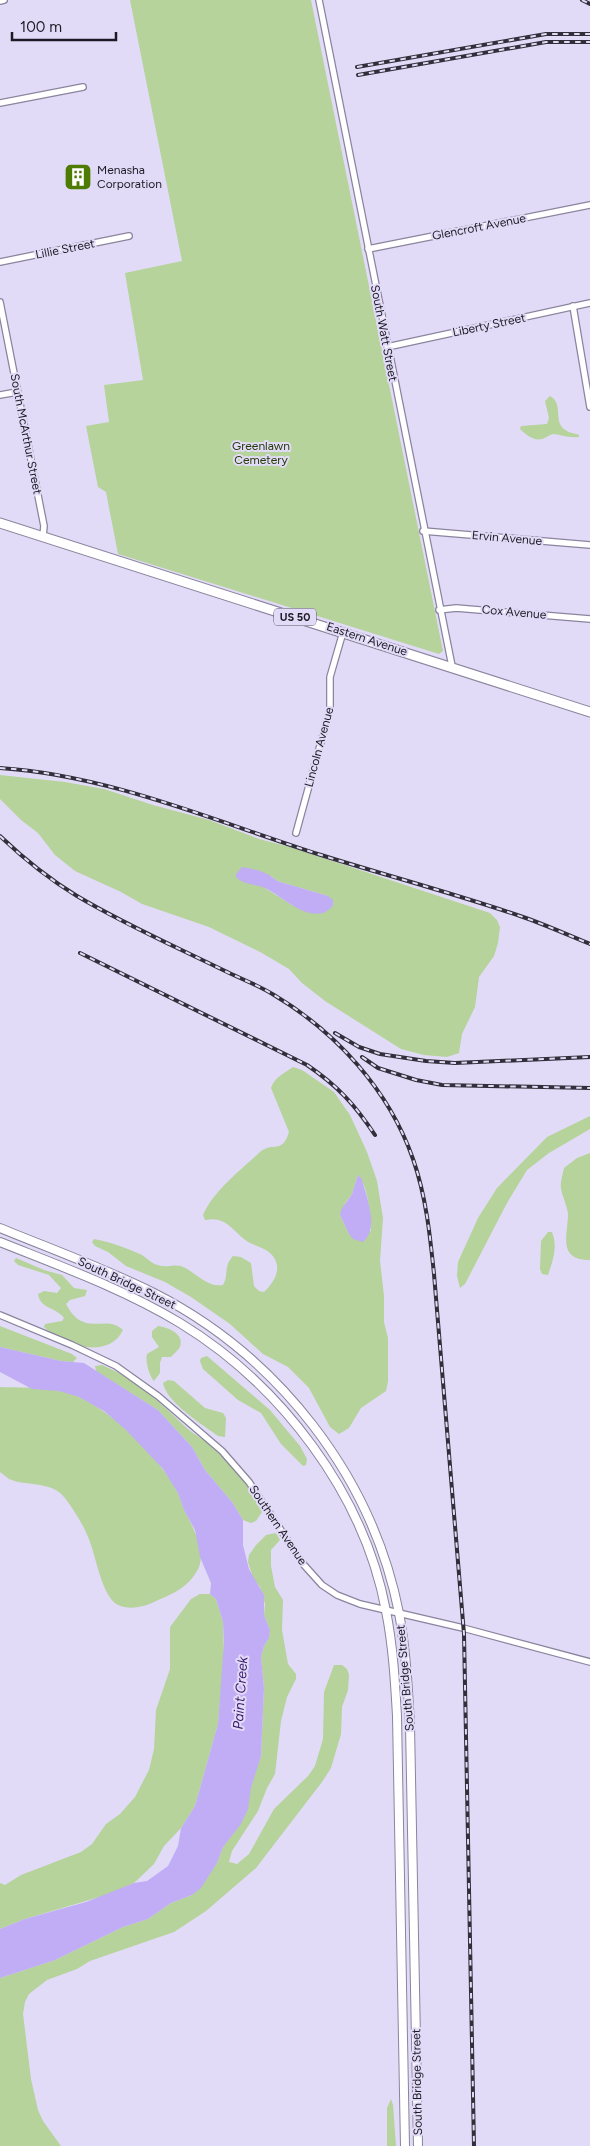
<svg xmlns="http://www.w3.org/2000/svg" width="590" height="2146" font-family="Figtree,sans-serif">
  <rect width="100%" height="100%" fill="#e2dbf7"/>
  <g fill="#b5d39a" fill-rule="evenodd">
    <polygon points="130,0 311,0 443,651 439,654 118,554 106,492 98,487 86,426 109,422 104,385 143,380 125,273 182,261"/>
    <path d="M550,396C564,404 553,420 564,429C568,433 574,433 579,435V437C568,438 563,435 554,434C550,434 546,438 542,439C534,441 526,435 520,429L521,426L547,424L549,418L545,401Z"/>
    <path d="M0,775L65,782L104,789L153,805L209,820L259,839L290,847L490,913L497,920L500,927L498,943L494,956L479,977L475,1007L462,1034L459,1053L447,1057L424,1055L401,1049L325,1001L302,983L289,969L262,953L209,927L142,904L121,892L75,871L55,855L38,833L21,820L0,799ZM271,876L277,881L328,896L292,905L265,888Z"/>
    <path d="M293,1067L302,1070L334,1092L350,1115L367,1152L377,1181L383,1218L380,1261L384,1296V1322L388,1338V1381L386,1391L361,1408L349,1428L339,1434L330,1427L309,1388L288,1367L263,1354L230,1324L191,1297L165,1282L126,1266L108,1252L95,1246L92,1242L94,1239C110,1242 127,1248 142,1255C147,1258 152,1264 158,1265C165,1268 173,1264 181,1266C195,1271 206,1288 223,1285C229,1275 223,1267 233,1256L241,1257L251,1263L254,1286L259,1291L264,1292C278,1279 284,1262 266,1250C260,1247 254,1245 248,1242C232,1231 227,1216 205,1220L203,1215C214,1190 241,1170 260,1152C273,1141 282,1155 289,1132L271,1088C274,1078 284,1073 293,1067ZM358,1175C368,1185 371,1217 371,1231L349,1234L340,1215L346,1202L352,1194Z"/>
    <polygon points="590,1116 590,1129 549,1153 527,1170 507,1203 465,1284 460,1288 457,1276 458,1262 478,1218 497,1188 547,1137"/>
    <path d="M590,1153V1260C557,1260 568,1235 568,1214C567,1205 562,1196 561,1188C560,1182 563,1174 564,1168L577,1158Z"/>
    <path d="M548,1232H552C558,1247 553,1260 548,1275L542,1274L540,1269L541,1241Z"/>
    <path d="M16,1258L44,1270L62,1275L74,1288L87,1290L85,1296L70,1300L66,1304C84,1339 106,1313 123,1330C109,1360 62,1346 44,1327L45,1324L62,1321L64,1318C56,1307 40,1309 38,1294L44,1291L57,1293L61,1288L49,1275L18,1265L14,1261Z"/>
    <polygon points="0,1326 72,1354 77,1358 73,1362 61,1361 0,1347"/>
    <path d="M158,1326C168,1327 185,1334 180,1347C178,1350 174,1354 171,1357H162L160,1363V1373L154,1381C149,1376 145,1360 147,1354L159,1347L152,1337V1331Z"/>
    <polygon points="207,1356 270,1410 300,1446 307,1459 306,1465 303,1466 281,1444 261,1413 238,1400 203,1369 200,1361 201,1358"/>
    <path d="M102,1365C138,1380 160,1403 188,1429C195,1435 203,1439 210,1445C229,1462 252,1488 262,1512L256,1521L251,1523L243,1520L232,1502L205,1470L192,1447L158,1410L96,1371L95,1366Z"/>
    <path d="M168,1380L174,1381L205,1408L223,1413L226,1418L225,1437L218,1436C203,1425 166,1402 163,1383Z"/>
    <path d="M0,1387C25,1388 55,1386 79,1397C112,1411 162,1460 178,1493C182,1501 183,1509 188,1517C195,1532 207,1555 197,1571C189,1586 173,1594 158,1600C147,1606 131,1611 118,1605C101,1596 96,1554 88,1537C83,1524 73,1509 65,1498C51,1480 27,1487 9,1479C6,1477 3,1474 0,1472Z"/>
    <polygon points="276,1533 280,1540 271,1550 271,1566 275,1587 283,1600 282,1630 288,1664 296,1674 296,1679 287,1697 281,1721 275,1774 267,1788 258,1811 232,1851 229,1862 237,1864 249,1854 274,1809 308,1776 315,1766 323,1739 324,1692 334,1665 342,1665 347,1669 349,1675 348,1690 342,1707 341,1734 331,1768 322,1782 256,1868 206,1911 174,1932 90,1961 77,1969 47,1980 29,1994 25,2002 23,2014 31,2079 38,2110 43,2121 61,2146 0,2146 0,1978 55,1960 123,1927 148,1919 171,1903 192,1895 217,1863 223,1847 244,1817 254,1775 261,1756 264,1688 261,1657 264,1646 269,1638 270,1630 264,1615 265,1604 260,1587 253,1578 248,1562 249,1555 256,1545 266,1535"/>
    <polygon points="200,1594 210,1594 216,1599 223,1622 224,1655 218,1724 195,1806 181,1828 164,1846 154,1864 134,1883 113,1893 25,1919 0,1929 0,1883 5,1885 21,1875 81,1852 92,1844 106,1824 120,1814 135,1797 149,1770 154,1749 156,1710 170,1669 170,1627 191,1599"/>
    <polygon points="391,2099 393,2105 396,2146 387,2146 387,2108"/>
  </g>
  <g fill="#c0adf5">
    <path d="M242,867C255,869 267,872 277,881L328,896L333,900V906C331,908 326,912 323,913C302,918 282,896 265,888C255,884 244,885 236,877V874Z"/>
    <path d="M358,1175L362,1179C366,1197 380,1228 363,1242L353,1239L349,1234L340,1215L341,1210L352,1194Z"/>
    <polygon points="0,1347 61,1361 84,1363 158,1410 192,1447 205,1470 232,1502 243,1520 243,1545 249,1569 264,1595 264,1615 270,1630 269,1638 264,1646 261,1657 264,1688 261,1756 251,1788 248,1809 241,1824 223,1847 217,1863 201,1888 192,1895 171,1903 148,1919 123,1927 55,1960 0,1978 0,1929 25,1919 86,1902 134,1883 147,1881 168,1866 178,1846 181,1828 195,1806 218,1724 224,1642 223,1622 216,1599 210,1594 211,1583 200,1557 195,1530 184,1510 178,1493 163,1469 126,1430 104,1411 79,1397 59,1391 32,1389 0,1372"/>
  </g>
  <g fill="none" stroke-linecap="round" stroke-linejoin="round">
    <defs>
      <g id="minor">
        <polyline points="319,0 452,666"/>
        <polyline points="0,1 4,0"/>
        <polyline points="0,103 83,87"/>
        <polyline points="368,249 590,205"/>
        <polyline points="0,262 129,236"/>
        <polyline points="0,302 44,526 43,536"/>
        <polyline points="573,306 590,407"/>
        <polyline points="387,347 590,303"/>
        <polyline points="0,395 17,392"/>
        <polyline points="423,531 590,545"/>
        <polyline points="439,610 456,608 590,619"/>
        <polyline points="296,833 330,709 330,677 343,632"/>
        <polyline points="0,1315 72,1345 116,1366 158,1396 222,1451 249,1482 304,1565 322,1585 337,1595 360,1604 463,1628 590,1662"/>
      </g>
      <g id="secondary">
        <path d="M0,1228C51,1249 104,1268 154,1293C278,1356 372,1476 399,1613C406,1650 408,1688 410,1725L418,2146"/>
        <path d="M0,1242C60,1266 124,1289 180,1323C280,1384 364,1493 386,1611C393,1646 395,1681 397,1716L405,2146"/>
      </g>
      <polyline id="primary" points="0,523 590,712"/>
    </defs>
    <use href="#minor" stroke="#8a849e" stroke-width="8"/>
    <use href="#secondary" stroke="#8a849e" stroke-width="10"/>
    <use href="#primary" stroke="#8a849e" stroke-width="11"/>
    <use href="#minor" stroke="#fff" stroke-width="5.5"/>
    <use href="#secondary" stroke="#fff" stroke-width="8"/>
    <use href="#primary" stroke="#fff" stroke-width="9"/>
    <defs>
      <g id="rail">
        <polyline points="582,0 590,4"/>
        <polyline points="357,67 546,34 590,34"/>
        <polyline points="358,75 546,42 590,42"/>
        <path d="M0,768C109,775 217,822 321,855C388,876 456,894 523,917C546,925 568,935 590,944"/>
        <path d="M0,836C24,859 49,879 77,896C124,924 174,946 223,970C239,978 258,985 274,995C336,1032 389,1090 413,1159C426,1196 430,1235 434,1274L464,1634L474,2146"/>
        <path d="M80,953L307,1065C338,1086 355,1105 375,1135"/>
        <polyline points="335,1033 359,1047 380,1054 426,1061 455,1063 590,1057"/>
        <polyline points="362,1057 378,1068 416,1080 442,1085 590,1088"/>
      </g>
    </defs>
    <use href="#rail" stroke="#322f3b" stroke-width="4"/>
    <use href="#rail" stroke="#e2dbf7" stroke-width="2" stroke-dasharray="5.5" stroke-linecap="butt"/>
  </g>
  <defs>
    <symbol id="building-square" viewBox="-11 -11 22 22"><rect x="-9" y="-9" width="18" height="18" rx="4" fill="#4e7c02" stroke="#e2dbf7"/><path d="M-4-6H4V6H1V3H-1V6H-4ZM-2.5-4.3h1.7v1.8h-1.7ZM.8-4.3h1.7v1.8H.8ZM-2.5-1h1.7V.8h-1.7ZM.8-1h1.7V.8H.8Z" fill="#fff"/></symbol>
  </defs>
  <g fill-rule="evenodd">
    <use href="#building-square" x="62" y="161" width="32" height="32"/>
  </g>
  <g text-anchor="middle" stroke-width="4" stroke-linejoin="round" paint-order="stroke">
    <rect fill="#e2dbf7" stroke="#575463" stroke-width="1" x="274" y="608.5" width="42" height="17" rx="4"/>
    <g font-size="11" font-weight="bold" fill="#1c1a24">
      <text x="295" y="621">US 50</text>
    </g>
    <g font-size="12" fill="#1c1a24" stroke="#e2dbf7" text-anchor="start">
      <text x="97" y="174">Menasha<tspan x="97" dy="14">Corporation</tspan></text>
    </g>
    <g font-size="12" fill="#1c1a24" stroke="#e2dbf7">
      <text transform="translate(479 227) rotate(-11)" y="4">Glencroft Avenue</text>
      <text transform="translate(65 249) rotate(-11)" y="4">Lillie Street</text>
      <text transform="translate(489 325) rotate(-12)" y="4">Liberty Street</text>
      <text transform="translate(384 333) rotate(79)" y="4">South Watt Street</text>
      <text transform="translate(26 434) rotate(79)" y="4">South McArthur Street</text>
      <text transform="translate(507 538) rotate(5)" y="4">Ervin Avenue</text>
      <text transform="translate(514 612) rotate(5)" y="4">Cox Avenue</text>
      <text transform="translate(367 639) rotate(18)" y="4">Eastern Avenue</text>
      <text transform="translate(319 747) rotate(-75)" y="4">Lincoln Avenue</text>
      <text transform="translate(127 1283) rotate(25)" y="4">South Bridge Street</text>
      <text transform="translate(278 1525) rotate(56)" y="4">Southern Avenue</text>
      <text transform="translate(405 1678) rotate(-95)" y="4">South Bridge Street</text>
      <text transform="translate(417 2082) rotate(-91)" y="4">South Bridge Street</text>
    </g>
    <g font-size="12" fill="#243a07" stroke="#e2dbf7">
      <text x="261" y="450">Greenlawn<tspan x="261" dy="14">Cemetery</tspan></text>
    </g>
    <g font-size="14" font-style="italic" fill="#3c1b6d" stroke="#e2dbf7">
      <text transform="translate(240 1693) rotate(-86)" y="5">Paint Creek</text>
    </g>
  </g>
  <path d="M12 32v8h104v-8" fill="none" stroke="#1c1a24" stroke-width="2.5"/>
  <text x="20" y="32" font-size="15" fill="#1c1a24" stroke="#e2dbf7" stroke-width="4" paint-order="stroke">100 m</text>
</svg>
